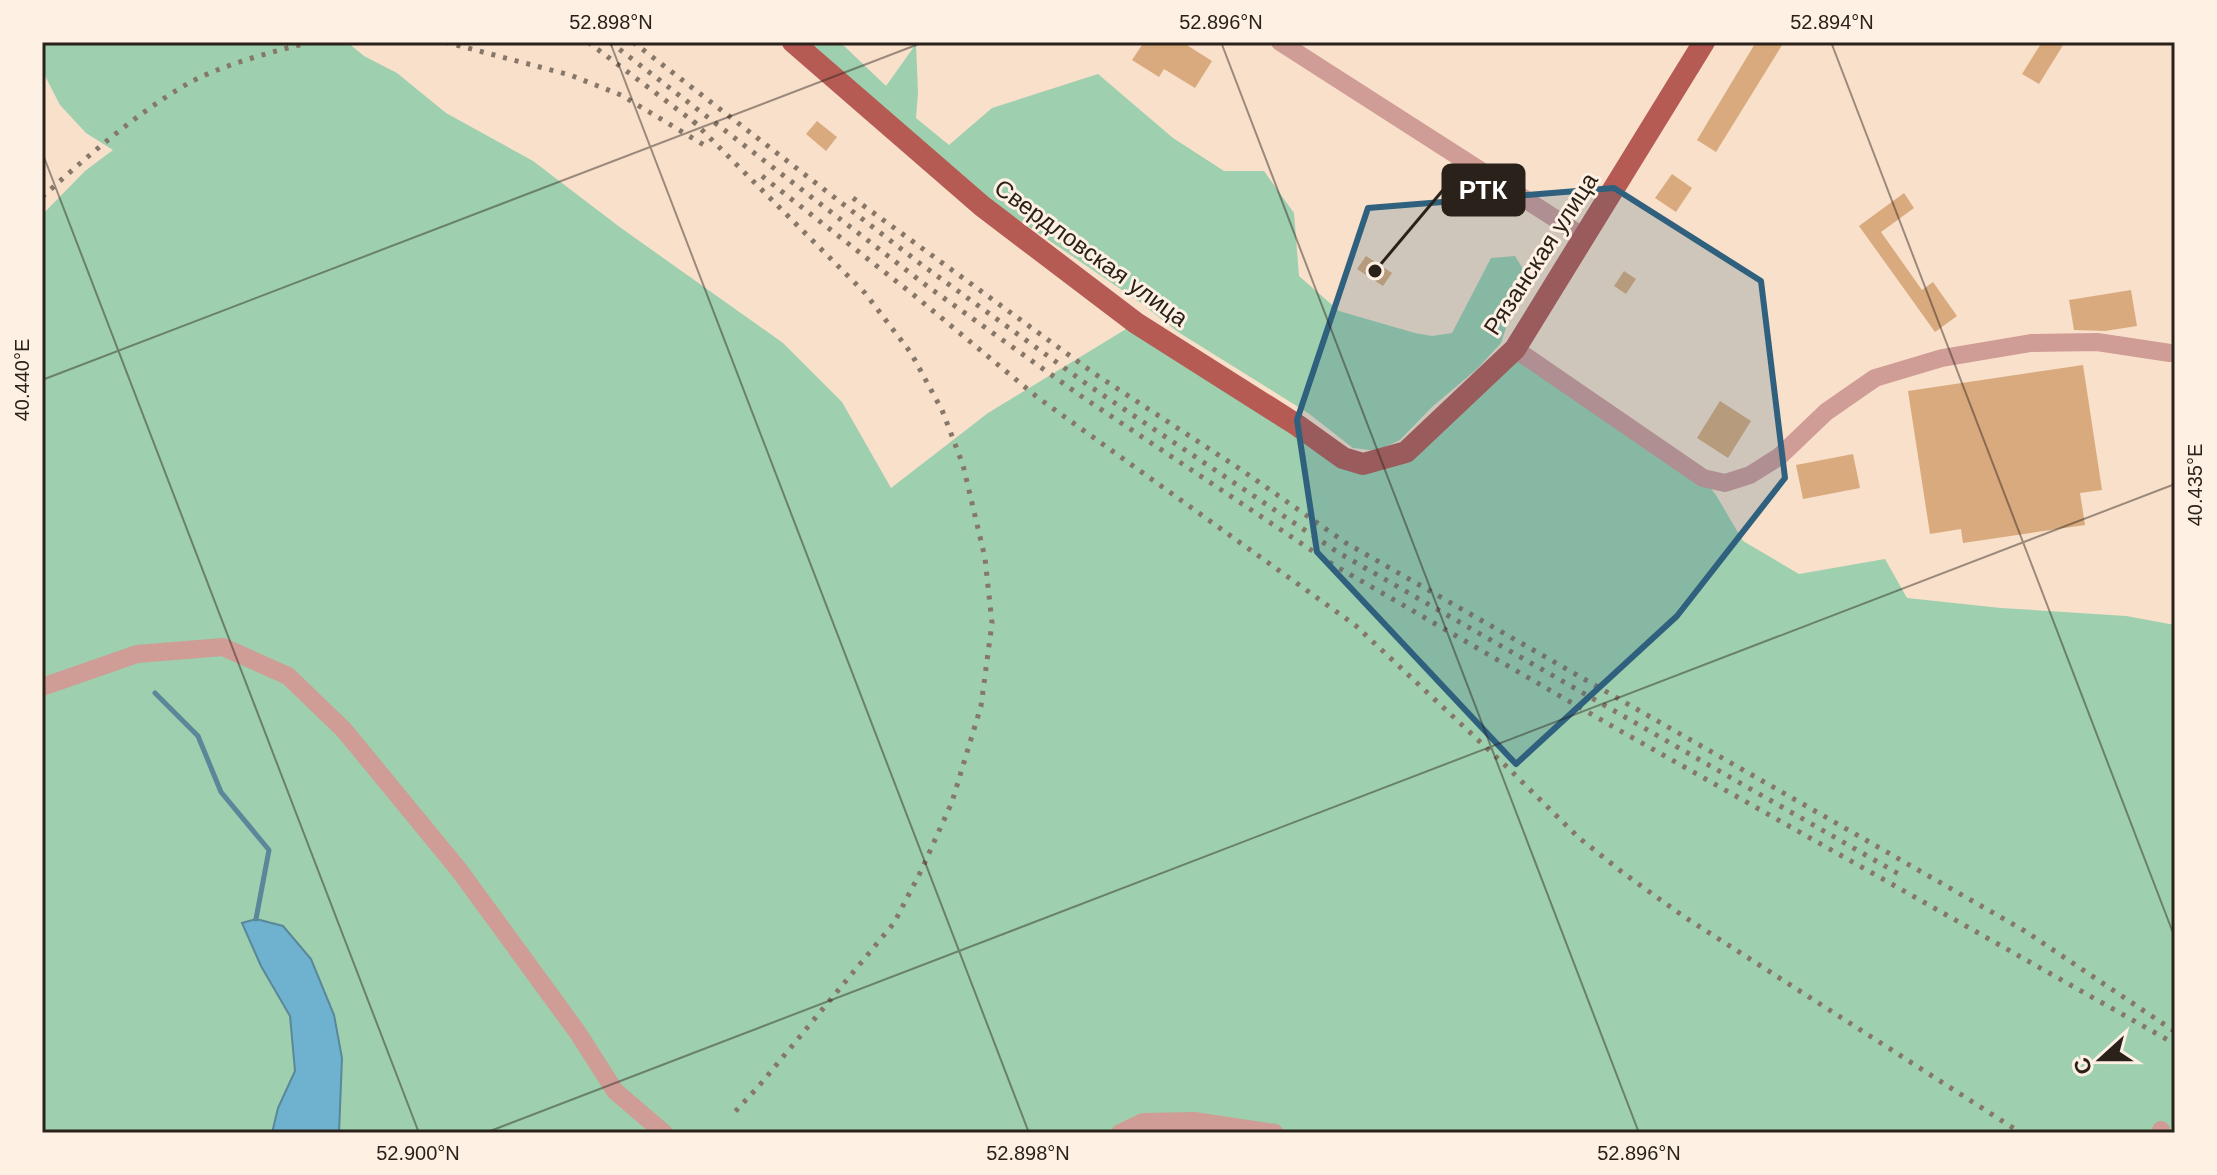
<svg xmlns="http://www.w3.org/2000/svg" width="2217" height="1175" font-family="Arial,sans-serif">
  <rect width="100%" height="100%" fill="#f8e0cb"/>
  <g fill="#9ecfae">
    <polygon points="42,42 347,42 364,56 397,73 446,113 533,161 621,228 783,343 842,402 891,488 988,413 1136,323 1343,458 1384,460 1515,349 1703,478 1716,495 1743,541 1799,574 1885,559 1907,598 2001,608 2126,616 2175,625 2175,1133 339,1133 342,1058 256,919 242,923 261,966 290,1016 295,1071 278,1108 272,1133 42,1133 42,215 85,171 113,150 86,133 60,105 42,70"/>
    <polygon points="805,42 840,42 886,86 916,44 918,93 916,118 949,145 992,108 1098,74 1173,138 1224,171 1264,171 1294,213 1299,276 1339,311 1415,333 1432,336 1452,333 1491,258 1515,256 1532,284 1510,316 1501,343 1477,369 1432,407 1400,440 1377,451 1353,448 1308,413 1178,332 1141,303 997,205"/>
  </g>
  <polygon fill="#6eb2cf" stroke="#5a8799" stroke-width="2" points="256,919 283,926 311,959 334,1015 342,1058 339,1133 272,1133 278,1108 295,1071 290,1016 261,966 242,923"/>
  <g fill="none" stroke-linecap="round" stroke-linejoin="round">
    <polyline stroke="#5a8799" stroke-width="5" points="155,693 198,736 221,792 269,850 256,919"/>
  </g>
  <g fill="#d9aa7e">
    <polygon points="1144,42 1182,42 1212,61 1195,88 1164,69 1159,77 1132,60"/>
    <polygon points="1756,42 1784,42 1716,152 1697,140"/>
    <polygon points="2042,42 2065,42 2039,84 2022,74"/>
    <polygon points="817,121 837,137 826,151 806,134"/>
    <polygon points="1672,174 1692,188 1676,212 1655,198"/>
    <polygon points="1904,193 1914,208 1881,232 1922,290 1933,282 1957,316 1935,332 1859,226"/>
    <polygon points="1366,256 1392,273 1383,286 1357,269"/>
    <polygon points="1624,271 1636,279 1626,294 1614,286"/>
    <polygon points="2131,290 2137,326 2105,331 2074,330 2069,300"/>
    <polygon points="2083,365 2102,490 2080,493 2085,525 1963,543 1961,529 1930,534 1908,391"/>
    <polygon points="1720,401 1751,421 1728,458 1697,438"/>
    <polygon points="1853,454 1860,488 1803,499 1796,465"/>
  </g>
  <g fill="none" stroke-linecap="round" stroke-linejoin="round">
    <g stroke="#d09c96" stroke-width="18">
      <polyline points="1280,42 1584,237"/>
      <polyline points="1515,349 1703,478 1725,483 1750,475 1780,456 1826,412 1875,378 1942,358 2031,343 2097,342 2170,353"/>
      <polyline points="42,687 137,654 223,647 288,676 344,730 459,870 578,1033 615,1091 664,1133"/>
      <polyline points="1120,1133 1143,1122 1194,1121 1275,1133"/>
      <polyline points="2160,1133 2161,1130"/>
    </g>
    <polyline stroke="#b65a54" stroke-width="22" points="793,42 982,206 1136,323 1297,425 1343,458 1363,464 1406,452 1515,349 1704,42"/>
    <g stroke="#867769" stroke-width="5" stroke-dasharray="4 8" stroke-linecap="butt">
      <polyline points="445,42 570,75 621,95 709,148"/>
      <polyline points="588,42 702,128"/>
      <polyline points="610,42 927,286 1081,396 1332,564 1610,725 2175,1044"/>
      <polyline points="633,42 922,265 1088,385 1339,553 1904,877"/>
      <polyline points="693,121 865,293 911,353 942,410 963,465 985,558 992,623 981,706 952,802 921,871 894,923 758,1087 731,1116"/>
      <polyline points="762,176 915,296 1037,397 1355,625 1507,767 1578,837 1622,872 1683,916 2021,1133"/>
      <path d="M42,197C88,156 135,114 189,83C221,65 275,51 311,42"/>
      <polyline points="853,198 1095,374 1243,471 1346,543 2025,931 2174,1031"/>
    </g>
  </g>
  <path fill="#2f607e" fill-opacity="0.2" stroke="#2f607e" stroke-width="6" stroke-linejoin="round" d="M1614,188L1761,281L1785,478L1677,616L1516,764L1317,552L1297,420L1368,208Z"/>
  <path fill="none" stroke="#2a221a" stroke-width="2" stroke-opacity="0.45" d="M610,42L1029,1133M1221,42L1639,1133M1831,42L2175,938M42,152L419,1133M42,380L924,42M485,1133L2175,484"/>
  <g text-anchor="middle" stroke-width="6" stroke-linejoin="round" paint-order="stroke">
    <g font-size="24" fill="#2a221a" stroke="#fef0e3">
      <text transform="translate(1091 253) rotate(36)" y="8">Свердловская улица</text>
      <text transform="translate(1541 254) rotate(-57)" y="8">Рязанская улица</text>
    </g>
  </g>
  <path fill="none" stroke="#2a221a" stroke-width="3" d="M1375 271L1443 190"/>
  <circle fill="#2a221a" stroke="#fef0e3" stroke-width="3" cx="1375" cy="271" r="8"/>
  <rect fill="#2a221a" stroke="#2a221a" stroke-width="3" x="1443" y="165" width="81" height="50" rx="8"/>
  <g font-size="26" text-anchor="middle" font-weight="bold" fill="#fff">
    <text x="1483" y="199">РТК</text>
  </g>
  <rect width="2217" height="1175" fill="none" stroke="#fef0e3" stroke-width="88"/>
  <g transform="translate(2101 1059) rotate(249)" stroke="#fef0e3" stroke-width="6" paint-order="stroke">
  <path d="M0-6L14 30L0 20L-14 30Z" fill="#2a221a"/>
  <text y="-12" font-size="22" font-weight="bold" text-anchor="middle" fill="#2a221a">С</text>
  </g>
  <rect x="44" y="44" width="2129" height="1087" fill="none" stroke="#2a221a" stroke-width="3"/>
  <g font-size="20" text-anchor="middle" fill="#2a221a">
    <text x="611" y="29">52.898°N</text>
    <text x="1221" y="29">52.896°N</text>
    <text x="1832" y="29">52.894°N</text>
    <text transform="translate(22 380) rotate(-90)" y="7">40.440°E</text>
    <text transform="translate(2195 485) rotate(-90)" y="7">40.435°E</text>
    <text x="418" y="1160">52.900°N</text>
    <text x="1028" y="1160">52.898°N</text>
    <text x="1639" y="1160">52.896°N</text>
  </g>
</svg>
